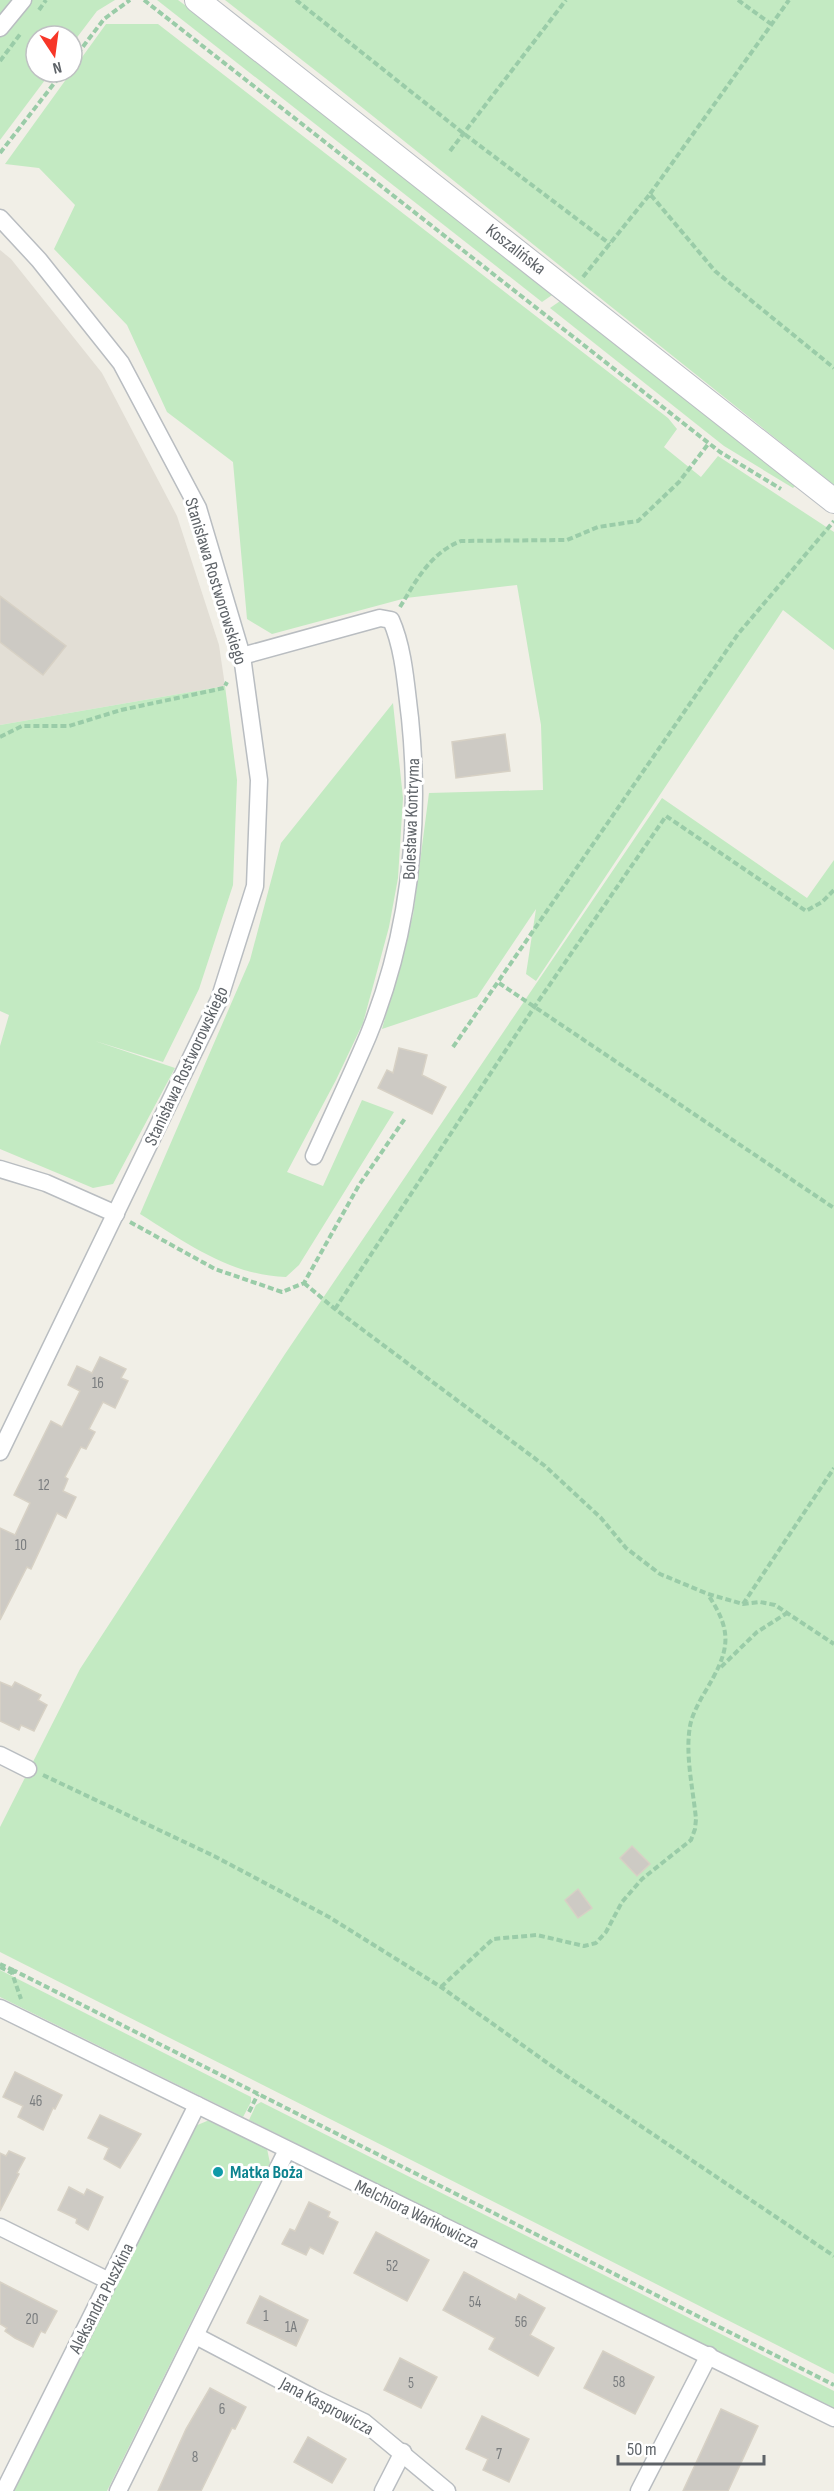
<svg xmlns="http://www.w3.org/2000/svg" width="834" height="2491" font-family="'Sofia Sans Condensed',sans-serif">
  <rect width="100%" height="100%" fill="#f1efe7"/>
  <polygon fill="#e2ded5" points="0,250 11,259 102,373 177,516 219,645 225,686 0,725"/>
  <g fill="#c3eac2">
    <polygon points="0,0 115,0 97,11 72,44 72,36 36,36 36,72 51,72 0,140"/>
    <polygon points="157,0 178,0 223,33 555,293 542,302"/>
    <polygon points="225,0 834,0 834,485 334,85"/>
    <polygon points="106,24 158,24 668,418 677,429 664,447 701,477 718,456 834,532 834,650 783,610 536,981 526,974 536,909 477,997 382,1029 413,915 429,793 543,790 541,725 517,585 406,598 272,634 247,619 233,462 167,412 127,325 54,249 75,205 39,168 5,164"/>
    <polygon points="563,299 796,485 793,488 724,446 550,308"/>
    <polygon points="225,686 237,780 233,885 199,989 163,1062 95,1041 175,1068 113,1184 93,1188 0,1149 0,1046 9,1015 0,1011 0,725"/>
    <path d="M393,703L403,798L398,878L389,927L363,1023L336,1080L287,1172L323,1186L362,1100L394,1112L299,1265L286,1277C229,1275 187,1243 140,1214L250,960L281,843Z"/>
    <polygon points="662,798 807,898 834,860 834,2374 0,1952 0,1827 80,1669 285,1354"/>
    <polygon points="0,1970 251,2097 251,2102 243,2117 0,1997"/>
    <polygon points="261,2102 834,2391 834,2410 249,2120 256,2105"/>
    <polygon points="216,2120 266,2144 270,2163 107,2491 11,2491 195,2126 207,2121"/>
  </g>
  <g fill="#cdcac4" stroke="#d7d1c5" stroke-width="1.5">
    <polygon points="0,596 66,646 43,675 0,642"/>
    <polygon points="505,734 510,771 456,778 452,742"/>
    <polygon points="399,1048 427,1055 422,1075 446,1087 432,1114 378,1088 387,1070 393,1073"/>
    <polygon points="100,1357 126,1369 121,1378 128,1381 115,1408 103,1402 89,1429 95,1432 86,1449 81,1447 65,1477 68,1479 63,1491 76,1497 66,1518 57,1513 31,1569 27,1567 0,1620 0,1528 15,1535 30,1503 14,1495 51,1421 62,1427 80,1391 68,1385 77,1366 92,1373"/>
    <polygon points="0,1682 12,1687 15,1682 41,1695 38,1700 47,1705 34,1731 21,1725 19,1730 0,1721"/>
    <polygon points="632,1846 650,1864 637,1876 620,1858"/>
    <polygon points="578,1889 592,1908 578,1918 565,1900"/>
    <polygon points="15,2072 62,2095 55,2109 53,2108 43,2130 18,2117 23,2106 3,2097"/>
    <polygon points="100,2115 141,2134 120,2168 104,2159 109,2148 88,2138"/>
    <polygon points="9,2151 25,2158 17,2173 19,2174 0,2211 0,2153 6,2156"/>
    <polygon points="69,2187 84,2195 87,2189 103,2197 88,2230 76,2223 77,2219 58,2210"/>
    <polygon points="309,2202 330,2212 328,2217 338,2222 323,2254 310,2247 306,2255 282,2244 290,2229 295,2231"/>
    <polygon points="376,2232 429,2260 407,2301 354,2273"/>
    <polygon points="464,2272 516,2300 519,2294 545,2308 530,2335 554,2348 538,2376 489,2349 495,2338 443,2310"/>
    <polygon points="0,2282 57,2311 45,2333 41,2331 33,2347 15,2338 5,2331 7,2328 0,2324"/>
    <polygon points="260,2296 308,2320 296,2346 247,2323"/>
    <polygon points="603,2351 654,2377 635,2414 584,2388"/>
    <polygon points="400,2358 437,2377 421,2408 384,2390"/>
    <polygon points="210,2388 246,2407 235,2429 232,2428 201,2491 158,2491 186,2429"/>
    <polygon points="721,2409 758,2426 728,2491 683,2491"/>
    <polygon points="482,2416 529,2439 509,2482 483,2470 488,2459 466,2449"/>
    <polygon points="308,2437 346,2459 332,2483 294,2462"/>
  </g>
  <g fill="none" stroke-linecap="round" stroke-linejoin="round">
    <defs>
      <g id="street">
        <polyline points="0,28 23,0"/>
        <polyline points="0,218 39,260 121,363 198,508 242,656 259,780 255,886 219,1000 0,1452"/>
        <path d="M242,656L380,618L391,620C404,649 406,687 410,718C421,826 409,935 368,1036C351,1076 332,1116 314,1156"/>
        <polyline points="0,1169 46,1183 116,1214"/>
        <polyline points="0,1755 28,1769"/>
        <polyline points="0,2008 834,2418"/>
        <polyline points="0,2227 109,2281"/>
        <polyline points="196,2336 312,2397 364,2422 447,2491"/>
        <polyline points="4,2491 197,2105"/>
        <polyline points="118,2491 287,2150"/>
        <polyline points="383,2491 403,2452"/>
        <polyline points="639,2491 709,2355"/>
      </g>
      <polyline id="secondary" points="197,0 834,501"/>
    </defs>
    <use href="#street" stroke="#b9bdc1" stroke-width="19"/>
    <use href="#secondary" stroke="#babec3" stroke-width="26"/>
    <g stroke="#9acca8" stroke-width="4" stroke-dasharray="6 3" stroke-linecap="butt">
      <polyline points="144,0 720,452 781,489"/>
      <polyline points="296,0 463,133 610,244"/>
      <polyline points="738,0 771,24"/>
      <polyline points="39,10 46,0"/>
      <polyline points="0,61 21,33"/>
      <polyline points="72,61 104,19 130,0"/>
      <polyline points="450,151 566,0"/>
      <polyline points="0,153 63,72"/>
      <polyline points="650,194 789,0"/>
      <polyline points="583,277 650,194 715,271 834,368"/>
      <path d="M400,607C416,581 430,553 461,541L567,540L598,527L638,521L679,482L709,443"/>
      <polyline points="0,737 22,726 69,726 121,710 224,688 227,682"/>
      <polyline points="499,983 834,1208"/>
      <polyline points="453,1047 738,634 834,521"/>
      <polyline points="130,1222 215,1269 282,1292 304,1283 359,1185 406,1117"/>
      <polyline points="304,1283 335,1309 545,1466 601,1518 626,1548 660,1574 708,1594 743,1604 760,1602 775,1605 834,1644"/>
      <polyline points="335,1309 535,1006 666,816 806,911 822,902 834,890"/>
      <polyline points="743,1604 834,1468"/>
      <polyline points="721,1667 757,1632 787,1613"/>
      <polyline points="43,1775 214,1856 329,1917 441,1987 556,2069 834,2256"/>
      <polyline points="0,1964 15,1971"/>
      <polyline points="0,1967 12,1973 21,1999"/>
      <polyline points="12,1973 15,1971 834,2385"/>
      <path d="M441,1987L493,1939L537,1935L584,1946L596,1943L606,1932L622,1902L642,1879L691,1840L695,1829L696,1819C693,1789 685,1755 690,1726C692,1715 699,1702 705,1692C728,1653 735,1634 708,1595"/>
      <polyline points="249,2112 258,2094"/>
    </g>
    <use href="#street" stroke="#fff" stroke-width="16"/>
    <use href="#secondary" stroke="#fff" stroke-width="24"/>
  </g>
  <circle fill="#0f9aa8" stroke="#fff" stroke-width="2" cx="218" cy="2172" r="6"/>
  <g text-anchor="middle" stroke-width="6" stroke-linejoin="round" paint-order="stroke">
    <g font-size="15" fill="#7a7d7f">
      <text x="98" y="1388">16</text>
      <text x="44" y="1490">12</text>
      <text x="21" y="1550">10</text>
      <text x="36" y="2106">46</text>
      <text x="392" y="2271">52</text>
      <text x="475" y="2307">54</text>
      <text x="266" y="2321">1</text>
      <text x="32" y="2324">20</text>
      <text x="521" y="2327">56</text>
      <text x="291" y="2332">1A</text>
      <text x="619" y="2387">58</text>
      <text x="411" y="2388">5</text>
      <text x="222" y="2414">6</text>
      <text x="499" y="2459">7</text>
      <text x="195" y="2462">8</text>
    </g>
    <g font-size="18" fill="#5e6368" stroke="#fff">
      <text transform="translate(516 249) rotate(38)" y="6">Koszalińska</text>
      <text transform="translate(216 581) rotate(73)" y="6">Stanisława Rostworowskiego</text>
      <text transform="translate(411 819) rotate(-88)" y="6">Bolesława Kontryma</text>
      <text transform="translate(186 1066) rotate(-65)" y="6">Stanisława Rostworowskiego</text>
      <text transform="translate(417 2214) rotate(26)" y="6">Melchiora Wańkowicza</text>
      <text transform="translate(101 2298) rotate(-63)" y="6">Aleksandra Puszkina</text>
      <text transform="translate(327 2406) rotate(28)" y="6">Jana Kasprowicza</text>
    </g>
    <g font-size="18" font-weight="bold" fill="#0d838f" stroke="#fff" text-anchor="start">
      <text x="230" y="2178">Matka Boża</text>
    </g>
  </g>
  <g transform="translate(54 54) rotate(167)"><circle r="28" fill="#ffffff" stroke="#bfc1c3" stroke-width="1.5"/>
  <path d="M0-4.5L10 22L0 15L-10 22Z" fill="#f73628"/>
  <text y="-9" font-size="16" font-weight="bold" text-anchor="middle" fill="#5e6368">N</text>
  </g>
  <path d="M618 2455v9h146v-9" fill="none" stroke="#5e6368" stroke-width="3"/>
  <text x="627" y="2455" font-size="18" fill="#5e6368" stroke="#ffffff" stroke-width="4.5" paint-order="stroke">50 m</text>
</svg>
